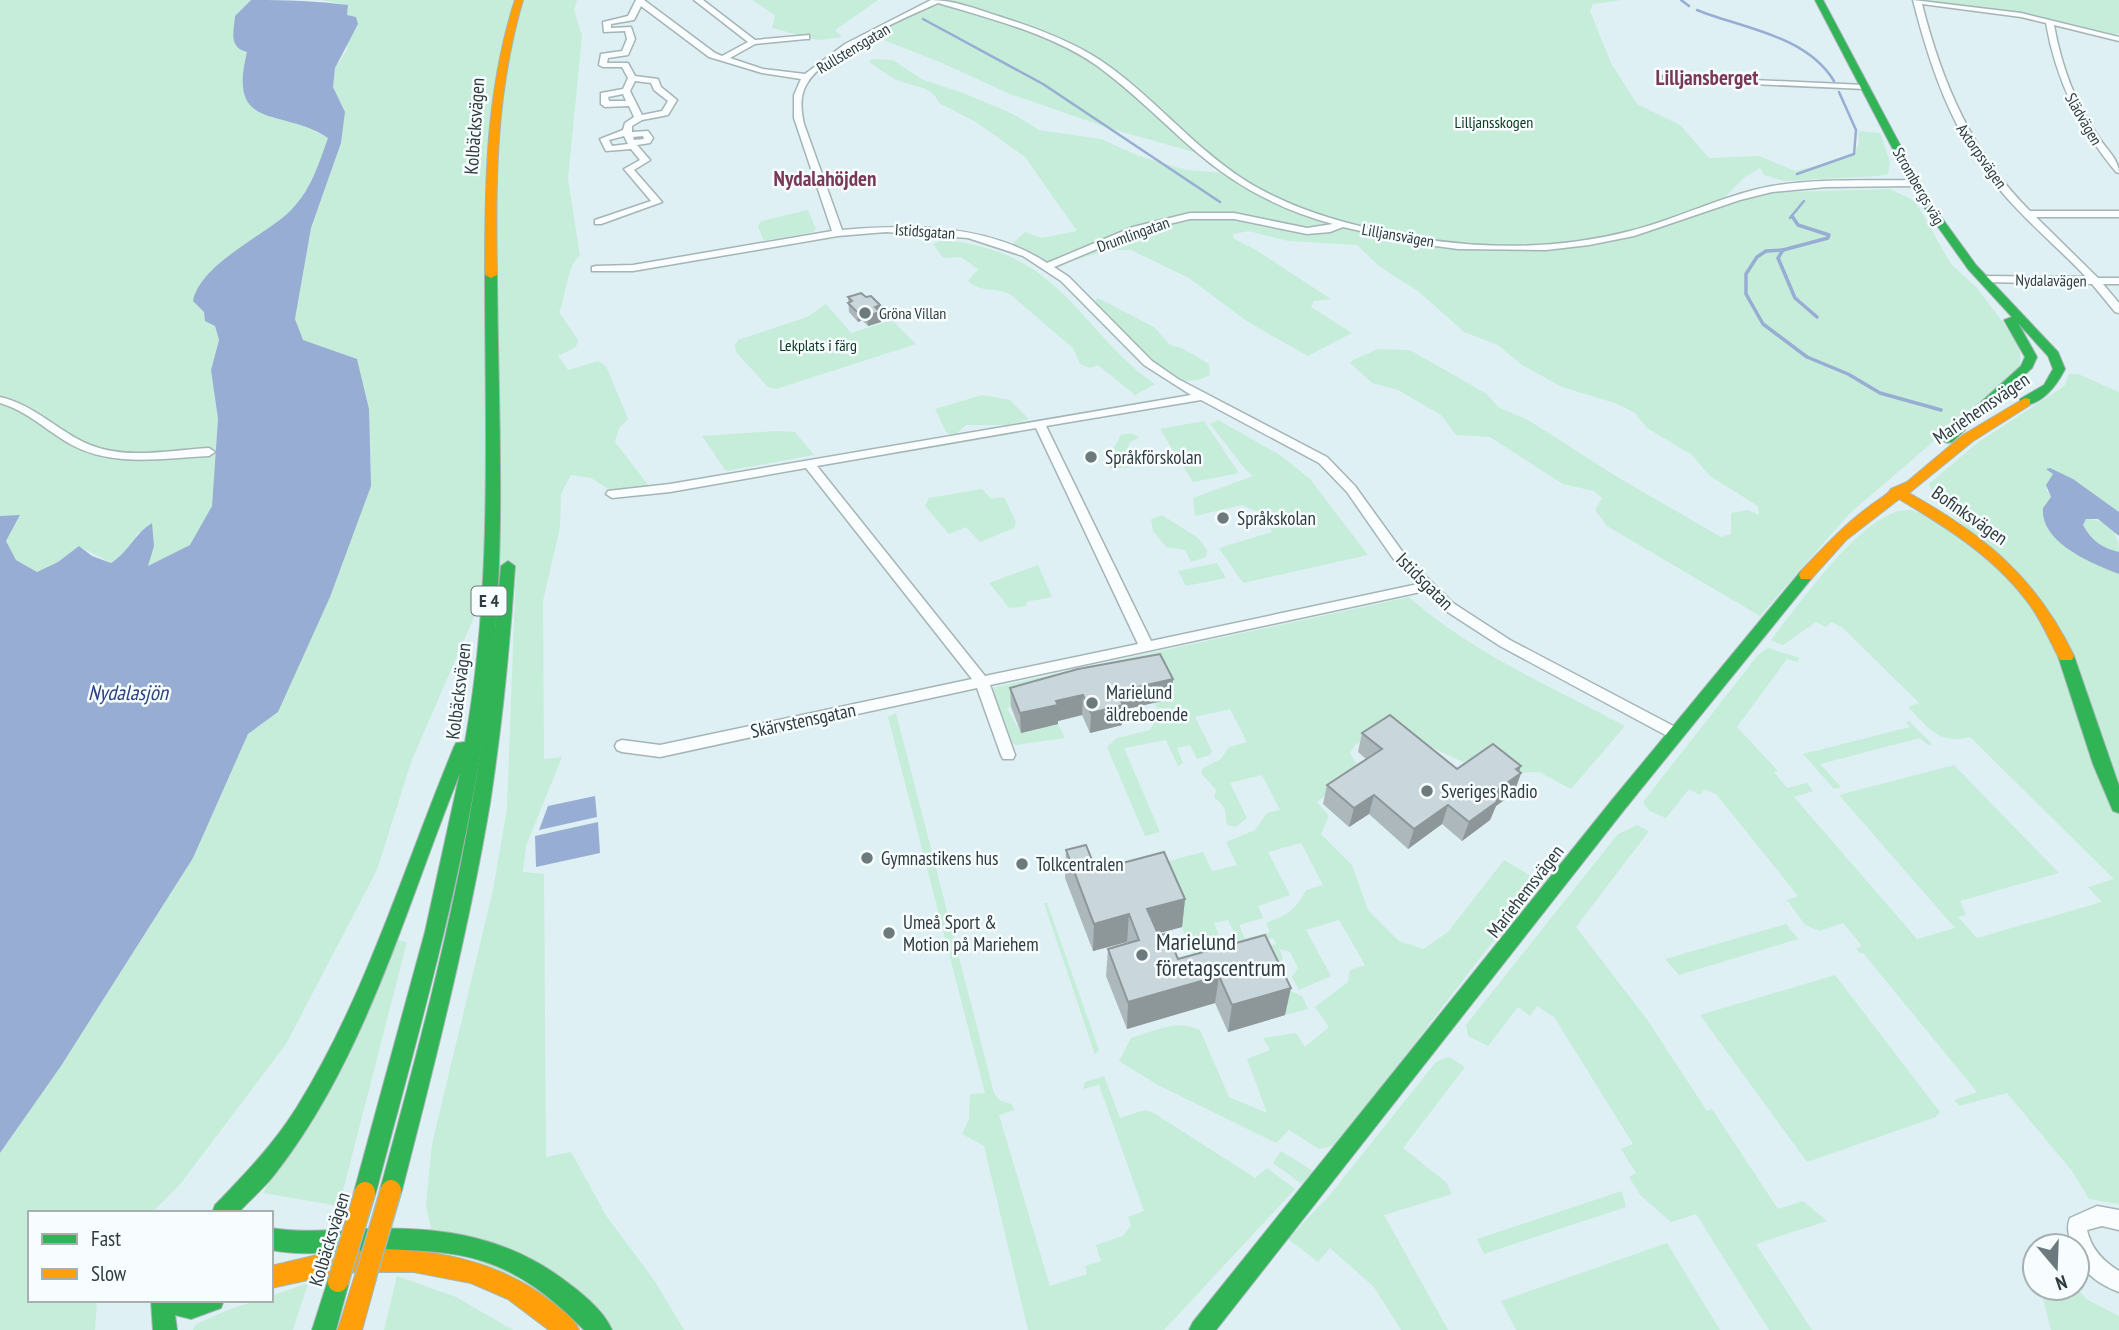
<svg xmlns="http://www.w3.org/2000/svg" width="2119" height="1330" font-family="'PT Sans Narrow',sans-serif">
  <rect width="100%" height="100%" fill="#def0f3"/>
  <g fill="#c5edd9" fill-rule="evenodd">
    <path d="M0,0H251L235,16L247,52L244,63L270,117L295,122L329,138C318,165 310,193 287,214C261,237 200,265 194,301L215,326L219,340L211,370L218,419L212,506L191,545L147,567L139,531L128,551L111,563L79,546L58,562L37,572L16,560L6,541L20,516H0Z"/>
    <path d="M320,0H577L574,10L582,36L568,179L580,256C566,266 567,295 559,312L578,340L576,347L558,356L568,370L598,361L606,366L628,419L619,428L615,442L649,486L612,491L591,478L571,475L561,494L560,527L543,601L544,759L562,757L526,846L523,872L544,874L546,1157L571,1152L607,1217L654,1280L684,1330H600L433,1238L426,1205L432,1144L493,890L507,809L516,567L494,571L411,762L377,870L286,1044L181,1183L152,1213H30V1300H97L95,1330H0V1153L61,1066L193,858L248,734L278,712L367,433L369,409L357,359L302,340L295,319L311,228L341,143L345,112L333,87L335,68L347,50V15L342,4Z"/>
    <polygon points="752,0 878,0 835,30 842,37 818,40 772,28 775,15"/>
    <path d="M937,0H1622L1593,4L1590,11L1611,63L1637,104L1680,125L1709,158L1759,156L1795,171L1851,157L1859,144L1858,131L1880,133L1890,162L1888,174L1877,176L1784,181L1764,175L1760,168L1745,177L1719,203L1754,193L1890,189L1915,201L1951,264L1978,289L2013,336L2020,349V367L1849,514L1760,616L1607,526L1595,510L1602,498L1594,491L1563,484L1490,437L1456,435L1441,415L1398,390L1372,383L1350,363L1353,360L1378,349L1410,350L1487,394L1498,407L1528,420L1619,478L1721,537L1731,534V513L1748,510L1759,515L1758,506L1710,476L1692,455L1647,428L1635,413L1618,404L1562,387L1522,365L1498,345L1464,332L1418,291L1380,267L1357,245L1288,241L1249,231L1233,234V238L1256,250L1331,299L1314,301L1311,307L1352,333L1308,356L1248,322L1189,278L1131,250H1109L1051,267L1009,247L1025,232L1042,238L1077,231L1025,157L976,122L939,103C932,86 917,87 902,82C891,78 879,69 869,62L872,59L893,60L923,80L963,93L1013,114L1039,130L1101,139L1139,156L1186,170L1223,173L1204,155L1112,129L1010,94L942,63L871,35Z"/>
    <polygon points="1917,0 2119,0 2119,33 2112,37 2049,21"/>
    <polygon points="808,210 816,229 813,232 764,241 758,227 761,221"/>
    <path d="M943,239C974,244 1007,251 1034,270C1080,301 1108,353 1155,384L1135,395L1098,365L1090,368L1080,364L1073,348L1011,295C996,286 982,294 968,281L978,269L961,257L943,258L933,244Z"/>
    <path d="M1098,298L1154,327L1170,345L1182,348L1209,364L1210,375C1194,384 1176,382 1162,373L1091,306Z"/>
    <polygon points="826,304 851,333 892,320 916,344 776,389 768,387 736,352 735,345 738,340 807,317"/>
    <path d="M2069,374H2078L2119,392V512L2073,479L2056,472L2046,489L2051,497L2045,524L2070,551L2119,574V1204L2089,1199L2072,1171L2007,1093L1959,1106L1954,1100L1977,1092L1863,953H1859L1856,949L1862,946L1843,923L1820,931L1805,925L1787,900L1798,896L1716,794L1704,789L1700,795L1689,789L1666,818L1649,811L1643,802L1758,655L1768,648L1800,658L1797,662L1787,659L1737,727L1778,771L1774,772L1787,788L1807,783L1813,791L1794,797L1917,939L1955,928L1839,795L1954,765L2059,873L1960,901L1966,915L1958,917L1977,938L2102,902L2088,887L2114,879L1970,737C1938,745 1929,728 1908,707L1919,703L1842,627L1831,622L1826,627L1816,622L1783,645L1771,640C1798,606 1861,514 1905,510C1925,509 1969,539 1988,549C1971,528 1936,507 1929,484L1977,443L2057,391L2065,385Z"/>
    <polygon points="982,395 1010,400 1029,419 1008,425 966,425 954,436 946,432 935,409"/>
    <path d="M1218,420L1280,455L1310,479L1368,555L1243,583L1219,548L1272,532L1264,514L1242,505L1195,516L1193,498L1253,476C1246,473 1219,434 1210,424Z"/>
    <polygon points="1204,421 1239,473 1193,482 1160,429"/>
    <polygon points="776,431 795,432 814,455 726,471 702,436"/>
    <polygon points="1130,433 1139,437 1129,443 1126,458 1132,467 1111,469 1105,463 1121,435"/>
    <polygon points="982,489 991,499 1004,497 1016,522 1014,528 980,542 966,527 949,534 925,506 929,498"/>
    <polygon points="1162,515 1198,538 1207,550 1206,557 1191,562 1185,550 1166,547 1153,531 1151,519"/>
    <path d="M2086,519C2108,520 2119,531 2119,552C2102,548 2092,540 2083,525Z"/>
    <polygon points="1217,563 1226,578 1186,586 1178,571"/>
    <polygon points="1038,565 1052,597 1026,602 1027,606 1009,608 989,583"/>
    <path d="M1409,597C1472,653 1552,687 1625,726L1571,789L1539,772L1512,773L1485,755L1463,762L1421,742L1379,730L1355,745L1350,753L1359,768L1317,802L1329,816L1321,834L1352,865L1368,910L1399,941L1423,949L1448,932L1504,860L1541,882C1470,968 1405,1058 1336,1145L1319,1149L1289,1130L1276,1143L1158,1085L1119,1061L1131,1038C1155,1031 1176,1019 1200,1030L1229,1097L1267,1113L1247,1059L1270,1050L1263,1038L1296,1033L1305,1047L1329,1027L1315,1007L1348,982L1350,970L1365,965L1339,920L1306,930L1331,976L1299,990L1292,977L1298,968L1290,952L1279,949L1283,958L1277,969L1288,990L1302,996L1308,1009L1285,1015L1254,951L1276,944L1273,938L1241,947L1228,920L1214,923L1226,952L1196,960L1162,881L1110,894L1097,861L1104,859L1111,876L1203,852L1212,871L1237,865L1226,842L1255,830L1267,813L1280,810L1262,775L1230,783L1247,818L1236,827L1227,825C1225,812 1227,806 1214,798L1216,790L1201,773L1203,768L1221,759L1229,747L1247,742L1230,709L1195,717L1212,751L1210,755L1197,759L1190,745L1177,748L1183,763L1178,766L1166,740L1124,748L1160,832L1145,836L1107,747L1117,738L1150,730L1159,714L1155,703L1052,698L1007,708L1021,733L1058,724L1065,738L1016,745L1012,743L991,688ZM1301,843L1323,885L1306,890C1296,910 1286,916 1266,923L1270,932L1245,939L1239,925L1263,918L1258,906L1290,895L1268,852Z"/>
    <polygon points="896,713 994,1093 999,1100 1011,1104 1015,1110 999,1115 1050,1286 1087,1274 1085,1266 1101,1261 1096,1245 1123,1236 1131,1225 1128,1217 1144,1211 1099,1085 1083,1089 1085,1082 1104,1076 1120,1118 1145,1110 1154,1113 1255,1178 1267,1168 1295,1189 1164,1330 1028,1330 984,1146 962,1134 969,1119 970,1094 985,1093 888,717"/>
    <polygon points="1909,721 1932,744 1928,745 1920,738 1820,764 1841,787 1834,789 1803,754 1910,727 1906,722"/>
    <polygon points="1637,825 1649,831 1576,927 1646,1018 1707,1111 1712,1109 1778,1209 1803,1201 1827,1221 1756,1244 1812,1330 1769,1330 1696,1214 1671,1222 1640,1195 1629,1177 1636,1173 1621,1149 1633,1144 1554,1017 1537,1006 1530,1016 1518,1007 1488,1046 1468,1036 1466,1025 1618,834"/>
    <polygon points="1044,903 1047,903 1099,1050 1095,1055"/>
    <polygon points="1786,924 1798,939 1679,975 1665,959"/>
    <polygon points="397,940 407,942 339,1206 263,1193"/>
    <polygon points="1835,975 1940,1112 1936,1117 1807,1162 1700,1015"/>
    <polygon points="1449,1057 1465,1067 1403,1148 1446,1182 1452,1194 1384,1215 1448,1330 1401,1330 1374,1287 1330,1248 1318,1262 1288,1239 1329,1196 1436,1062"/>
    <polygon points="1281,1151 1313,1171 1302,1184 1273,1163"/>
    <polygon points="1622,1191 1626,1207 1484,1254 1477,1239"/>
    <polygon points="1667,1243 1720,1330 1516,1330 1501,1301"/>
    <polygon points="397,1276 456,1297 513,1330 384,1330"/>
    <path d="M308,1283L293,1330H193L196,1324C220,1314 245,1300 271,1300V1296Z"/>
    <polygon points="2044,1288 2077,1288 2086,1299 2119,1316 2119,1330 2051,1330 2043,1299"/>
  </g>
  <g fill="#98add3">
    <path d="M251,0C284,0 316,1 348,5L347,15L356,17L358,24L335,68L333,87L345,112L341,143L311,228L295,319L303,340L357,359L369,409L371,486L330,597L278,712L248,734L193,858L61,1066L0,1153V516L20,515L6,541L16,560L37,572L58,562L79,546L92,556L111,563C130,551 134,534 152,523L154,546L148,566L190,545L212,506L218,419L211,370L219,340L215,326L205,321L204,312L193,301C200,265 261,237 287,214C310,193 318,166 328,138C281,107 227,133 247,52C228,47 234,32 235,16Z"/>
    <path d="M2050,468L2073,479L2119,512V536L2098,519H2086L2083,525C2091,540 2102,548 2119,552V574C2093,564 2040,543 2043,508L2051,497L2046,485L2053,474L2046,469Z"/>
    <polygon points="595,796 597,817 539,830 548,806"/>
    <polygon points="598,822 600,853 536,867 535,836"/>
  </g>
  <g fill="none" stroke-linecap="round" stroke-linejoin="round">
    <g stroke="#98add3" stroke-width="2.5">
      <polyline points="1681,0 1689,6"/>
      <path d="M1697,10C1744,29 1806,35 1834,81"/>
      <polyline points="923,19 1043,84 1220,202"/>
      <polyline points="1797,174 1854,154 1856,130 1839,92"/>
      <polyline points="1790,218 1804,201"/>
    </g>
    <g stroke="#98add3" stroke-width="3.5">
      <polyline points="1792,216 1798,225 1829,235 1828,238 1783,250 1778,258 1795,298 1817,317"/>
      <polyline points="1783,250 1766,251 1757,257 1746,274 1746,294 1763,324 1807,357 1848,374 1880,393 1941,410"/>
    </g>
    <defs>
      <g id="street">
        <path d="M636,0H644L715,53L722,56L748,42L694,0H703L755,40L809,35V39H806L755,44L730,58L763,69L805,74L845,44L931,0C954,0 976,9 998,16C1033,27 1069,40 1100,60C1152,95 1191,145 1243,179C1282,204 1327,219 1372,229C1455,249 1546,253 1630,231C1678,219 1723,195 1772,186C1819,178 1868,181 1915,180L1920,183L1915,186L1826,187L1772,192L1740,200L1634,236L1589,245L1546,250L1458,249L1413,243L1343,227L1330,232L1307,234L1234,219H1190L1140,231L1054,267L1069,277L1152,361L1178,379L1327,457L1355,486L1407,558L1453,603L1510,640L1681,730L1683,734L1681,738H1671L1500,646L1443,609L1425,591L990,685L1015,755L1013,759H1003L1001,755L977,688L660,757L622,752L617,750L615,746L617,742L622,740L660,745L972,679L806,468L670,492L612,498L606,494L608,491L670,484L1191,395L1144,365L1061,281L1023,256L968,238L886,232L838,236L633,271H592V267L596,266L633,265L832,231L794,118V95L801,79L762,73L709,57L641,6L634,20L611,24V28L631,27L635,39L628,55L608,58L607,63H628L635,76L658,79L661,87L677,100L668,115L642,120L632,126V132L648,131L653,138L650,143L637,145L650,160L634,170L662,202L601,224H595V220L651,201L624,169L640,160L631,149L606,151L600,139L623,130L625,123L634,117L629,106L605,107L601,104V93L623,89L628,78L622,67H603L599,65L601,54L622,51L627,39L625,31L604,32L603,22L628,16ZM938,3C991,19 1049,33 1096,65C1131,90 1161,121 1193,149C1234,185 1280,210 1333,224L1307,228L1234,213H1190L1133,227L1047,263C988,224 910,224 842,230L804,124C801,110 799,95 808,82C828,51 904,18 938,3ZM635,81L651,83L654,90L668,101L662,111L642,115L630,91ZM623,94L626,101H609L608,97ZM624,136L628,144L612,146L609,140ZM643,136L644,139L634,140L633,137ZM1201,400L1319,463L1347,492L1397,564L1418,584L1151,641L1046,426ZM1036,428L1138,644L985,676L817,466Z"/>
        <path d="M1913,0L2021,13L2119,37V41L2054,25C2061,65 2075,103 2098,136C2105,148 2119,159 2119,173L2116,172C2079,127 2056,80 2046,23L2021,17L1922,4C1942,83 1972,153 2030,211H2119V217H2036L2098,278H2119V284H2103L2119,303V313L2115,312L2092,284L1983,282L1978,279L1983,276L2086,277C2057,246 2023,219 1996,185C1952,131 1930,67 1913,0Z"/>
        <polygon points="1666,76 1865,85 1869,87 1865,89 1663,80 1663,76"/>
        <path d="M0,397C37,406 57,431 90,445C127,460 171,450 209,448L215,452L209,456C163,458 113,468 70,444C46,430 27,411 0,403Z"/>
        <path d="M2097,1206L2119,1210V1230L2102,1226L2087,1230C2091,1249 2103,1261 2119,1271V1292C2098,1284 2077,1270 2077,1246H2072C2069,1236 2066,1228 2070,1218Z"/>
      </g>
      <g id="fast">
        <path d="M1815,0H1823L1931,203L1976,265L2058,352L2065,369C2057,385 2041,407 2020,405V399L2044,385L2053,369L2048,356L2018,323L2037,357L2032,368L1952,442L1947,443L1940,439L2021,366L2025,357L2004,320L2012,317L1968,269L1921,203Z"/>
        <path d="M491,272L497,275C498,405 506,536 492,666C473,845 422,1019 376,1192L373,1200L365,1203L357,1200L354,1192L425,932L460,773C405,909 366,1057 275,1174C264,1188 250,1200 238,1213H212L215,1205C245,1174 274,1144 297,1107C366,996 404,867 454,747L456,743L465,742C493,588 485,431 485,275Z"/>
        <path d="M508,561L515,566C510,645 502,724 490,803C468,933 435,1062 402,1190L399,1198L391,1201L383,1198L380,1190C415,1062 450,934 472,803C486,724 494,646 501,566Z"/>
        <polygon points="1806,570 1811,571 1813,575 1811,579 1624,810 1216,1330 1189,1330 1193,1322 1612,800 1801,571"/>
        <polygon points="2066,650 2074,656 2119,786 2119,813 2113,811 2093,764 2058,656"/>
        <path d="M271,1228C301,1233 331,1230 362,1229C434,1226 500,1234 560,1277C578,1290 603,1309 612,1330H584C512,1256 462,1247 362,1251C331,1252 301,1256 271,1250Z"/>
        <polygon points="338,1271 346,1274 349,1282 336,1330 312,1330 330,1274"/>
        <polygon points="151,1300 224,1300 221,1308 191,1319 175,1315 177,1330 153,1330"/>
      </g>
      <g id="slow">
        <path d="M515,0H523C496,91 495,181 497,275L491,278L485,275C485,181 486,90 515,0Z"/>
        <path d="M2025,398L2030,399V405L1973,441L1909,493C1985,536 2035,576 2074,656L2072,660H2060C2051,643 2043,624 2032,608C1999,560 1948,528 1899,499L1846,540L1811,579H1801L1799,575L1801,571C1823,548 1844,525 1870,506C1877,500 1887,496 1891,489L1907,482L1963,435Z"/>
        <path d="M385,1249C447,1251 503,1264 553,1303C563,1311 574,1318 579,1330H549L508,1299L471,1283L414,1272H373L376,1279L362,1330H338L356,1272L326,1276L271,1288V1266L326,1253Z"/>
      </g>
    </defs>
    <use href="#street" stroke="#a5b4b6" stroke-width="3"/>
    <use href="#fast" stroke="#a5b4b6" stroke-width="2"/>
    <use href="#slow" stroke="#a5b4b6" stroke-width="2"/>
    <use href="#street" fill="#fafdfd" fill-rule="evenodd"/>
    <use href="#fast" fill="#30b455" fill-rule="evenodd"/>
    <use href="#slow" fill="#ff9f0a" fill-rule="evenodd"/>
    <defs>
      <g id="slow-bridge">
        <polyline points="365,1279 391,1190"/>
        <polyline points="338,1282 365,1192"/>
      </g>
    </defs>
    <use href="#slow-bridge" stroke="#a0bcbb" stroke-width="23" stroke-linecap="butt"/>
    <use href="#slow-bridge" stroke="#ff9f0a" stroke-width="20"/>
  </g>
  <g fill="#adb8bc">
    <polygon points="848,297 866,297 881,315 881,322 868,326 862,320 858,322 849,312"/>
    <polygon points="1173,679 1171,699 1122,710 1122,725 1090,733 1082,715 1058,721 1058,724 1021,733 1011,707 1010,688"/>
    <polygon points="1362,733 1457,769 1519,771 1521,773 1514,793 1496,806 1490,820 1462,841 1442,824 1408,849 1369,814 1349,827 1323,804 1327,785 1366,759 1358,752"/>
    <polygon points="1066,850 1096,870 1185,899 1182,927 1158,933 1178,959 1265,935 1285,1015 1228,1032 1215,1003 1127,1029 1106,976 1108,949 1127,944 1127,942 1093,951 1065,878"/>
  </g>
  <g fill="#8d9699">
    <polygon points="880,305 881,322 868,326 867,316 875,307"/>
    <polygon points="861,311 862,320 858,322 857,312"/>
    <polygon points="1173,679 1171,699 1122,710 1122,725 1090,733 1091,713 1116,692"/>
    <polygon points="1083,695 1082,715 1058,721 1058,724 1021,733 1020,713 1056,701"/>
    <polygon points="1521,766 1517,776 1521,773 1514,793 1496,806 1490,820 1462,841 1469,822 1490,795 1516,769"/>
    <polygon points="1374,795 1369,814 1349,827 1354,808"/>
    <polygon points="1448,805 1442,824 1408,849 1414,829"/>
    <polygon points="1185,899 1182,927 1145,937 1147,909"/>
    <polygon points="1129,914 1127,942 1093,951 1094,924"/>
    <polygon points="1219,976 1215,1003 1127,1029 1128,1002"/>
    <polygon points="1291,988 1285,1015 1228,1032 1232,1005"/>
  </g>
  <g fill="#c9d6db" stroke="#8d9699" stroke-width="2">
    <polygon points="861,293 866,297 871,296 880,305 875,307 880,312 867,316 861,311 857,312 848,303 852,301 848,297"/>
    <polygon points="1160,654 1173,679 1116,692 1123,705 1091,713 1083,695 1056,701 1058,705 1020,713 1010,688 1078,669"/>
    <polygon points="1390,715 1457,769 1493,744 1521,766 1516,769 1521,773 1490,795 1498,801 1469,822 1448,805 1414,829 1374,795 1354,808 1327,785 1382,749 1362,733"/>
    <polygon points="1086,845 1096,870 1164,852 1185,899 1147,909 1159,936 1167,933 1178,959 1265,935 1291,988 1232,1005 1219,976 1128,1002 1108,949 1139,940 1129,914 1094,924 1066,850"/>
  </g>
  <g fill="#6c7a7d" stroke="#f7fdfe" stroke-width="2.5">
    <circle cx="865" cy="313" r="7"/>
    <circle cx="1091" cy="457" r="7"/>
    <circle cx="1223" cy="518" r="7"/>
    <circle cx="1092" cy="703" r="7"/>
    <circle cx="1427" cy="791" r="7"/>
    <circle cx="867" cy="858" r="7"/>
    <circle cx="1022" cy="864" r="7"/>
    <circle cx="889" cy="933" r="7"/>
    <circle cx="1142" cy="955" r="7"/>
  </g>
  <g text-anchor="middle" stroke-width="5" stroke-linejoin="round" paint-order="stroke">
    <g font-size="16" fill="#2f3b3e" stroke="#f7fdfe">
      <text transform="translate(853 48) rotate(-31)" y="6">Rullstensgatan</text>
      <text transform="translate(2084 119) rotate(60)" y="6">Slädvägen</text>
      <text transform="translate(1982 156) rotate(55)" y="6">Axtorpsvägen</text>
      <text transform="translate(1919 186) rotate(60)" y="6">Strombergs väg</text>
      <text transform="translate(925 231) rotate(4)" y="6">Istidsgatan</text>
      <text transform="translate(1133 234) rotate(-20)" y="6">Drumlingatan</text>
      <text transform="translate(1398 235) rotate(10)" y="6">Lilljansvägen</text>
      <text transform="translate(2051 280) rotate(1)" y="6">Nydalavägen</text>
    </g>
    <g font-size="16" fill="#06361c" stroke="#f7fdfe">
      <text x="1494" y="128">Lilljansskogen</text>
      <text x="818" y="351">Lekplats i färg</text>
    </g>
    <g font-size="16" fill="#2f3b3e" stroke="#f7fdfe" text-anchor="start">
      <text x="879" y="319">Gröna Villan</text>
    </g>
    <rect fill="#f7fdfe" stroke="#6b7578" stroke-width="2" x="471.5" y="586.5" width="35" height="29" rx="5"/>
    <g font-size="18" font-weight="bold" fill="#2f3b3e">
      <text x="489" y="607">E 4</text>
    </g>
    <g font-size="19" fill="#2f3b3e" stroke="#f7fdfe">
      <text transform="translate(474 126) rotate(-86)" y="7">Kolbäcksvägen</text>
      <text transform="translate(1981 408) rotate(-34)" y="7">Mariehemsvägen</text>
      <text transform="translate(1970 515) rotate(35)" y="7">Bofinksvägen</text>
      <text transform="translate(1425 581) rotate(45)" y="7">Istidsgatan</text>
      <text transform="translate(458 691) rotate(-83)" y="7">Kolbäcksvägen</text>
      <text transform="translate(803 720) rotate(-12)" y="7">Skärvstensgatan</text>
      <text transform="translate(1525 891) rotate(-52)" y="7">Mariehemsvägen</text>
      <text transform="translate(329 1239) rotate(-73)" y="7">Kolbäcksvägen</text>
    </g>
    <g font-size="19" fill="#2f3b3e" stroke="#f7fdfe" text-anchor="start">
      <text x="1105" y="464">Språkförskolan</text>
      <text x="1237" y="525">Språkskolan</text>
      <text x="1106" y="699">Marielund<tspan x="1106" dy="22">äldreboende</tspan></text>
      <text x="1441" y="798">Sveriges Radio</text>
      <text x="881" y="865">Gymnastikens hus</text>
      <text x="1036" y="871">Tolkcentralen</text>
      <text x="903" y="929">Umeå Sport &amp;<tspan x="903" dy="22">Motion på Mariehem</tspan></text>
    </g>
    <g font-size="21" font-weight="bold" fill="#7a3859" stroke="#f7fdfe">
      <text x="1707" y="85">Lilljansberget</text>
      <text x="825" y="186">Nydalahöjden</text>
    </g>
    <g font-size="21" font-style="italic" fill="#2b4283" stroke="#f7fdfe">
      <text x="128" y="700">Nydalasjön</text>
    </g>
    <g font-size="23" fill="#2f3b3e" stroke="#f7fdfe" text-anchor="start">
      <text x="1156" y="950">Marielund<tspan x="1156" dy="26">företagscentrum</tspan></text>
    </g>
  </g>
  <rect x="28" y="1211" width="245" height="91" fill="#f7fdfe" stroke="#a7afb1" stroke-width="2"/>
  <rect x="42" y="1234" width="35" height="10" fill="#30b455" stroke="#a7afb1" stroke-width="2"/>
  <text x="91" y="1246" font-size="21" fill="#2f3b3e">Fast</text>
  <rect x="42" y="1269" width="35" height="10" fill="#ff9f0a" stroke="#a7afb1" stroke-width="2"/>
  <text x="91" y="1281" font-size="21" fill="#2f3b3e">Slow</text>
  <g transform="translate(2056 1267) rotate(161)"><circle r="33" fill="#f7fdfe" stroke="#a7afb1" stroke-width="2"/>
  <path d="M0-5L12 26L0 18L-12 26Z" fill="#6c7a7d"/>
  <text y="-10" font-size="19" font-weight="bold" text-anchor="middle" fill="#2f3b3e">N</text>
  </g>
</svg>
